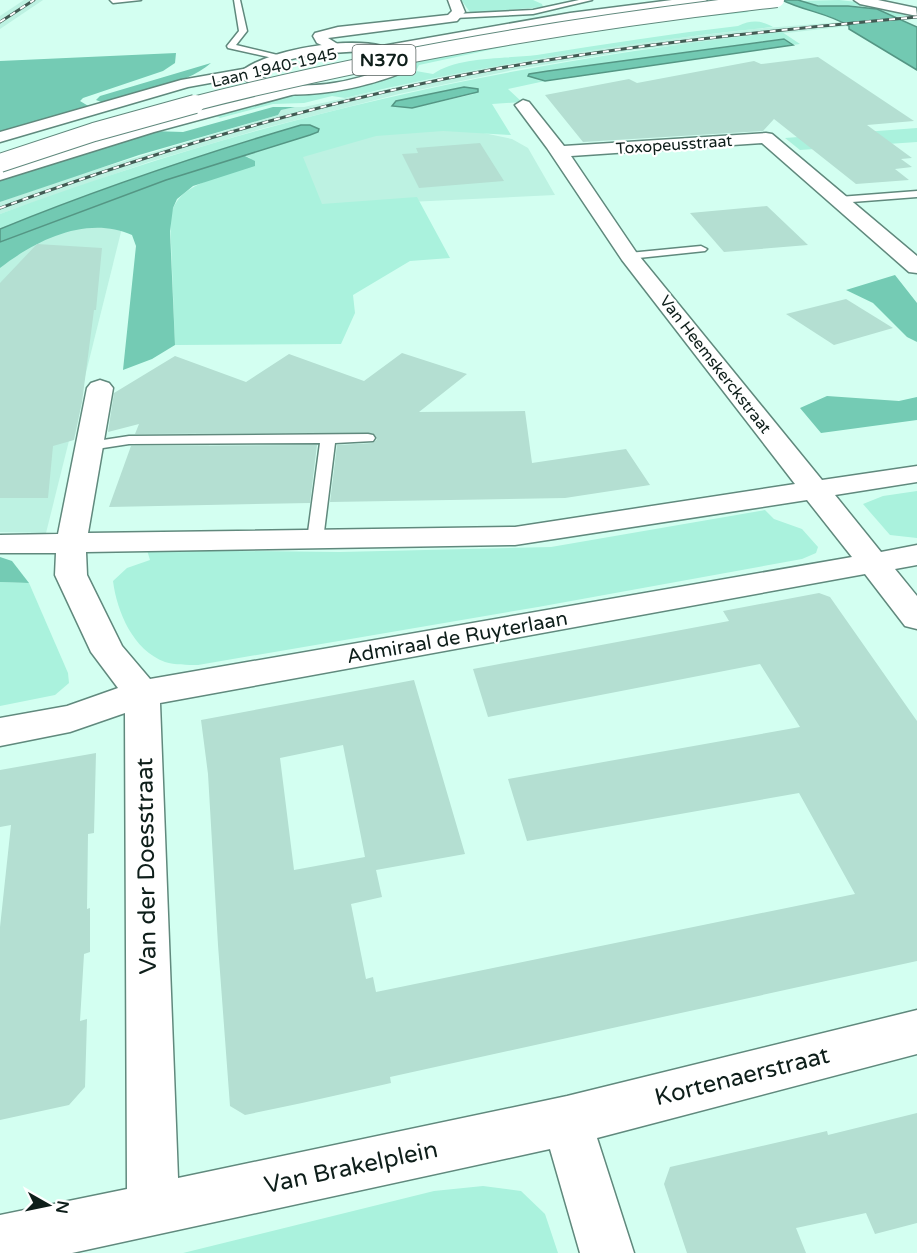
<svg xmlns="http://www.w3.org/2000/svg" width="917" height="1253" font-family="'Varela Round',sans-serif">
  <rect width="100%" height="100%" fill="#d3fff1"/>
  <g fill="#bdf2e2">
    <polygon points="24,0 43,0 0,29 0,16"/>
    <polygon points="842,22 849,26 634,50 518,69 399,94 261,129 149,162 0,214 0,202 74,176 278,115 281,110 295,107 304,107 493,66 611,46 754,29"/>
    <polygon points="359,122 474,131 512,139 528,148 555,195 178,213"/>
    <polygon points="84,218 124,220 46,533 0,532 0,247"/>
  </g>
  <g fill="#aaf2dd" fill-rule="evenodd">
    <polygon points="461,0 533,0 542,4 543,7 475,13 470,12"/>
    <path d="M839,0L866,3L908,16L892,17C888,15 884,11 880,10C854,0 826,12 800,1Z"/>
    <path d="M737,7L749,12L675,20L531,41L419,65L416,71L433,74C459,56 506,59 537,55C604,44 670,34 738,26C751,20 761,20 773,27C629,42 487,64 345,98L332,96L304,103L273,104L220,118L213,114L287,95L407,69L412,60Z"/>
    <path d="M782,32L800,44L793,45L783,39L578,67L536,80L545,81L508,89L522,102L492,104L511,135L443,131L376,136L303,157L322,204L417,197L450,258L410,261L353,295L355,313L341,344L175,345L170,217C177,191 195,186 218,176C229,171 240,164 251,158L243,155L318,132L276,133L139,177L0,229V214C257,118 510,62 782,32ZM464,87L474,94L412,108L396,101Z"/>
    <polygon points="917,128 917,142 800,150 785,138"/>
    <polygon points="917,491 917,538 890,535 863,504 883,496"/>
    <path d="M765,510L774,519L802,529L818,547L816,553L802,559L538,607L198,665C187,665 175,665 165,662C133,650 117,612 113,581L127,568L150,560L147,550L340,552L551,547Z"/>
    <polygon points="0,582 29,583 68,673 69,683 55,695 0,706"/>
    <polygon points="483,1186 521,1191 545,1214 558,1253 183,1253 434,1191"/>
  </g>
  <g fill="#74cbb4">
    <polygon points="176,53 175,63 163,71 83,98 80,101 90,107 0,133 0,61"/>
    <path d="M211,63C183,86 139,93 104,103L96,100L100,96Z"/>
    <polygon points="273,107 295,107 281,110 278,115 139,155 0,202 0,179 152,131 183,132"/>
    <path d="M243,155L255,161V166L193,186L177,199L173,208L170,231L175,345L152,359L123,370L136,246L132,235C87,215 36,240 0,268V242L166,180Z"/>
    <polygon points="895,275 917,303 917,342 907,337 873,303 846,290"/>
    <polygon points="827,396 899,401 917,397 917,420 821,433 800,408"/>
    <polygon points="0,557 12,561 29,583 0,582"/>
  </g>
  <g fill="#72c9b2" stroke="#549684" stroke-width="1.5">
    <path d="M782,0H798L818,6H848L877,9L917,27V70L849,29V26C828,13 804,11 782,0Z"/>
    <polygon points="784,39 793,45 545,81 528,76 529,74 548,71"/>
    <polygon points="464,87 478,89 478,92 412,108 392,106 396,101"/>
    <path d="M301,125H310L319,129L318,132L310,135L166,180L0,242V229C98,189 199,155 301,125Z"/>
  </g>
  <g fill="#b4dfd2" fill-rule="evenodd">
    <polygon points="818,57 914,121 867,125 912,158 901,159 912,167 895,169 909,180 856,184 774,119 763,131 583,142 545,95 629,79 637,83 754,61 761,64"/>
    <polygon points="480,143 504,181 419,188 402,154 418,153 416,148"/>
    <polygon points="767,206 808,245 724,252 690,213"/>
    <polygon points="37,244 102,248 96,310 94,310 82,402 74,440 53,446 48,498 0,498 0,283"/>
    <polygon points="846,299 893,328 834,345 786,314"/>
    <polygon points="402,353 467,374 419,412 525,411 532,463 626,449 650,485 565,498 330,502 337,445 373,443 377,439 373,433 135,434 139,424 108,432 114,393 175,356 246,382 289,354 364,381"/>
    <polygon points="317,445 310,503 109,507 131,446"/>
    <path d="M819,593L830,597L917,721V961L390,1077L391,1083L302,1103L245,1115L230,1106L218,945L208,774L201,720L414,680L465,854L376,870L382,897L351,904L366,979L373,977L376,992L855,894L799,793L527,841L508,779L800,727L760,664L488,717L473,669L729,621L723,611ZM343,745L365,857L294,870L280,758Z"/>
    <polygon points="96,753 94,833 88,834 87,909 90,908 90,952 84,954 80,1021 87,1019 85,1087 69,1105 0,1120 0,927 11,825 0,827 0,770"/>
    <polygon points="917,1113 917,1223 875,1234 866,1213 796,1228 806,1253 687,1253 664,1184 670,1167 827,1131 828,1135"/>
  </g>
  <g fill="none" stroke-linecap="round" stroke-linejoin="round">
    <defs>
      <g id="lane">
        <polygon points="110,0 141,0 113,3"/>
        <polygon points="234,0 240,0 247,31 236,45 286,57 286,61 228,48 227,46 239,31"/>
        <polygon points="579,0 592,0 533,14 455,18 451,16 455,14 533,10"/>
        <polygon points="917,191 917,197 839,203 834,200 839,197"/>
        <polygon points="701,246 707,249 705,251 629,259 623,256 629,253"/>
        <polygon points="368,434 373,435 375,438 373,441 335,443 323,540 321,544 309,544 307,540 320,443 129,444 90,450 83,446 90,442 129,436"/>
      </g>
      <g id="street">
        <polygon points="448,0 460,0 465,12 457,21 328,38 344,48 337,52 317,43 313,36 315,33 338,27 448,15 452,11"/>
        <path d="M523,100L529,102L564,146L766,133L772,134L917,256V273L909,272L762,143L571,156L636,252L822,480L917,466V482L835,495L881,552L917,545V565L895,569L917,596V629L905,626L865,574L160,703L178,1178L567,1096L917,1010V1054L597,1138L634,1253H580L550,1149L72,1253H0V1215L127,1189L125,713L70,732L0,746V718L67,706L118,688L91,652L55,575L56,553H0V535L58,534L87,388L91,383L100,380L109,383L113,388L88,533L515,527L795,484L622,260L547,148L515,105ZM807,500L852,557L150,679L122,646L87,575L86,552L515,545Z"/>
      </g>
      <g id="secondary">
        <path d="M672,0H707L701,4L570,21L401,50L407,52L412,62L408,70C373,87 270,112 242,76L244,69C274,49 346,37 382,46L570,13ZM370,51L396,58L397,64C360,81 293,97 256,74C282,54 338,52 370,51Z"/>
        <polygon points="854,0 878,0 916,8 917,16 860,4"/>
      </g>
      <g id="highway">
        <polygon points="249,68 254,69 256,72 254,75 188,87 0,142 0,132 181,80"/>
        <polygon points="294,85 302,90 299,93 154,132 0,180 0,169 142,124"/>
      </g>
    </defs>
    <use href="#lane" stroke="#60897d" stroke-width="3"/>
    <use href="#street" stroke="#60897d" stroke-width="3"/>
    <use href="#secondary" stroke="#60897d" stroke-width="3"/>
    <use href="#highway" stroke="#60897d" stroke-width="3"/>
    <use href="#lane" fill="#fff" fill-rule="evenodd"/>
    <use href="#street" fill="#fff" fill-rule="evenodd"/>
    <use href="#secondary" fill="#fff" fill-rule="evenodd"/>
    <use href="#highway" fill="#fff" fill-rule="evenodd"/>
    <defs>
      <g id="rail">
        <polyline points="0,22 34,0"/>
        <path d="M0,208C161,149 326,100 495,69C635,44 776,30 917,17"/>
      </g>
    </defs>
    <use href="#rail" stroke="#425a53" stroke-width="3"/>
    <use href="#rail" stroke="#fff" stroke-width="2" stroke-dasharray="6" stroke-linecap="butt"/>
    <defs>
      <path id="highway-bridge-far1" d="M189,105C382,55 578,23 777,0"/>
      <polyline id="highway-bridge" points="0,163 94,132 195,104"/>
    </defs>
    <use href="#highway-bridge-far1" stroke="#60897d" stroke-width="16" stroke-linecap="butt"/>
    <use href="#highway-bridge" stroke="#60897d" stroke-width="20" stroke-linecap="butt"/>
    <use href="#highway-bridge-far1" stroke="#fff" stroke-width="14"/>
    <use href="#highway-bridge" stroke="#fff" stroke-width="18"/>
  </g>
  <g text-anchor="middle" stroke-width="4.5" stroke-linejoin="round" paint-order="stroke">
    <g font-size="16" fill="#0e1e1a" stroke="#fff">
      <text transform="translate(274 67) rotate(-13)" y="6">Laan 1940-1945</text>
      <text transform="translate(674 144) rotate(-4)" y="6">Toxopeusstraat</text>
      <text transform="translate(716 364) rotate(52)" y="6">Van Heemskerckstraat</text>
    </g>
    <rect fill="#fff" stroke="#56625f" stroke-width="1.5" x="352.5" y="45" width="63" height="30" rx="4.5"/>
    <g font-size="18" font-weight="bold" fill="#0e1e1a">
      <text x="384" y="66">N370</text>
    </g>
    <g font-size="20" fill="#0e1e1a" stroke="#fff">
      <text transform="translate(457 637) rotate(-10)" y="7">Admiraal de Ruyterlaan</text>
    </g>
    <g font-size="24" fill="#0e1e1a" stroke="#fff">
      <text transform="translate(146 866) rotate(-91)" y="8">Van der Doesstraat</text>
      <text transform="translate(742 1076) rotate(-14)" y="8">Kortenaerstraat</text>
      <text transform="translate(351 1167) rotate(-12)" y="8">Van Brakelplein</text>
    </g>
  </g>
  <g transform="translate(48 1205) rotate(99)" stroke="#ffffff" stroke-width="4.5" paint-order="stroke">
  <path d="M0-4.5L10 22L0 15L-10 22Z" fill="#0e1e1a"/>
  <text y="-9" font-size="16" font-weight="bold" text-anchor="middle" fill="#0e1e1a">N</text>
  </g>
</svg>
